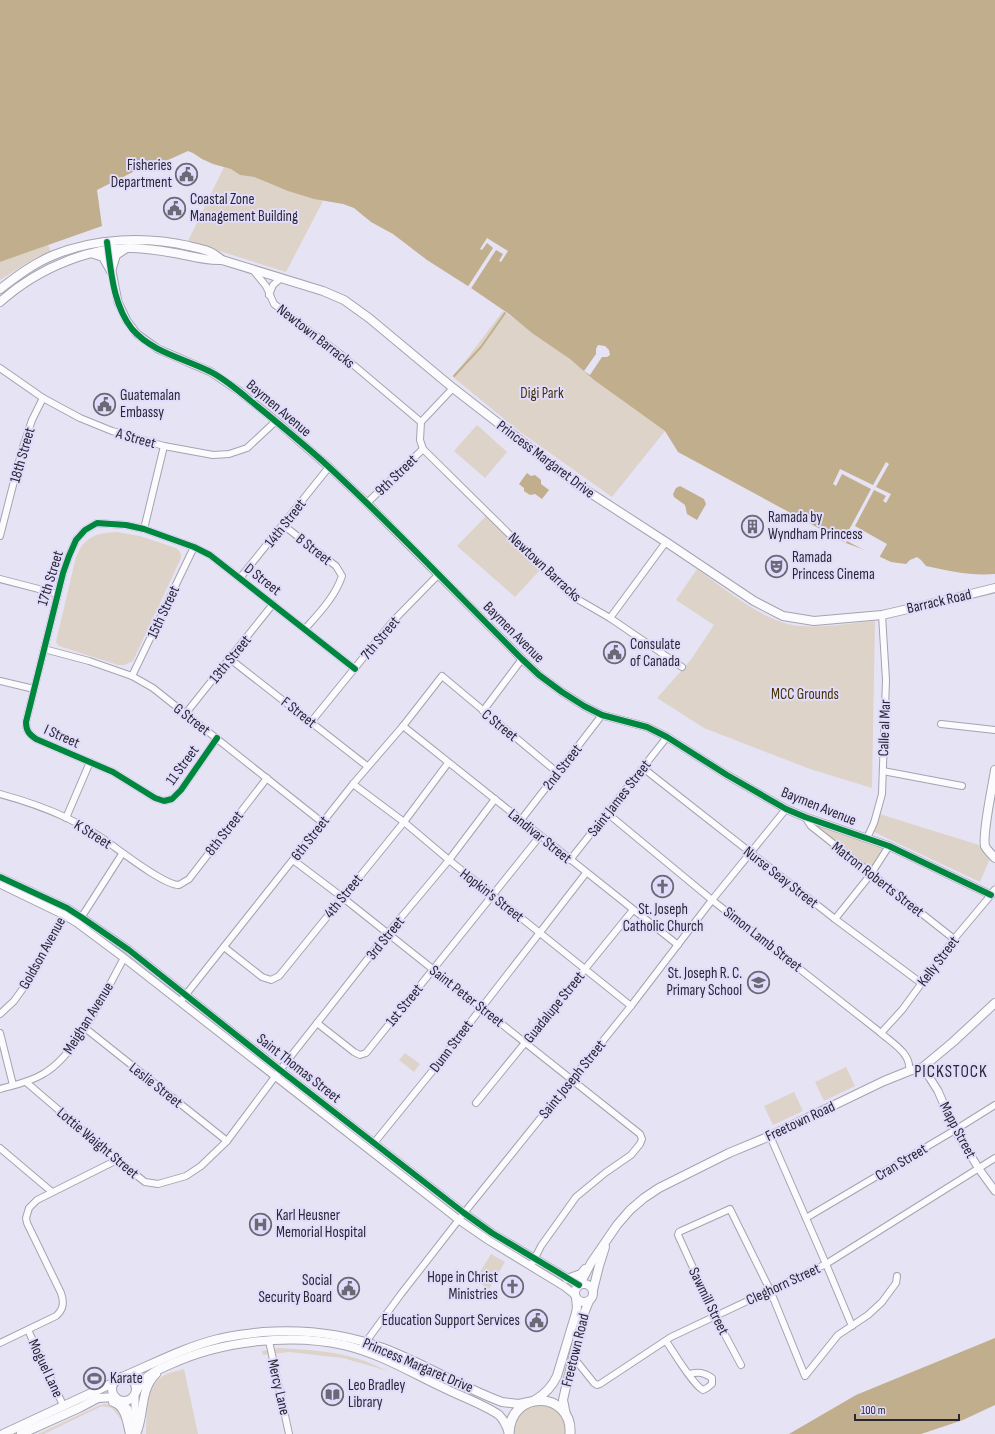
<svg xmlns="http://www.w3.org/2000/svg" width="995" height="1434" font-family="'Sofia Sans Condensed',sans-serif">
  <rect width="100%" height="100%" fill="#e6e3f4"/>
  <g fill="#ddd3c9">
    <polygon points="224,167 231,169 240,175 254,177 270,184 323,201 286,272 188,241"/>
    <polygon points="48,245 51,252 35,258 0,280 0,262"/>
    <polygon points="503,311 570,359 594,380 665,431 612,497 519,431 453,377"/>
    <polygon points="477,425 507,452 485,478 454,451"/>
    <polygon points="486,516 540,570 515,597 457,546"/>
    <path d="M117,532L140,536L176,548C180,551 181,553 181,558L133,661L124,665H118L59,646L56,642L76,557C84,537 96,533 117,532Z"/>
    <path d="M697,569C725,589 766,624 801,626C825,628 850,623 875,621L872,788L810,769L704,728L657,698L690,661L714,625L676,600Z"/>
    <polygon points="873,812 979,845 993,851 980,882 874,832"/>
    <polygon points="809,821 873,843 887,850 874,870 809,823"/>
    <polygon points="405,1053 420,1064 414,1072 399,1060"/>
    <polygon points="846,1067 855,1086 824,1101 815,1082"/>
    <polygon points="794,1092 803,1111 773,1125 764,1106"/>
    <polygon points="491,1254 505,1262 489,1289 475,1280"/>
    <path d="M279,1348C308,1350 337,1351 365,1361C373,1364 380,1368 388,1371L343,1358L289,1352L263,1355L262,1351Z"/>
    <path d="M184,1369L198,1434H146C147,1415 145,1388 163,1376C169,1372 178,1371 184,1369Z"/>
    <path d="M106,1404C123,1408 124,1419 123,1434V1422L112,1408L102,1406L44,1434H38L100,1405Z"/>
    <path d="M538,1404C556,1406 565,1415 565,1434H513C514,1417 521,1408 538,1404Z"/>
  </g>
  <g fill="#c0ae8d">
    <path d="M0,0H995V574C972,576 948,571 926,566L921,560L917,557L910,560L906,564L891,562L870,552L846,543L678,452L665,431L594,380L570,359L532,333L509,314L471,288L427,260L393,234L371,222L354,208L343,204L314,199L288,191L254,177L240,175L231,169L213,164L202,159L193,153L188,151L168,160L147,165L97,190L102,226L0,262Z"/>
    <polygon points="527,473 531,476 535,475 541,480 541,484 549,490 542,499 535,494 530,495 524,491 524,488 519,484"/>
    <polygon points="680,486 704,499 706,504 697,520 687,514 685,505 674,497 673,494 676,488"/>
    <polygon points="995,1338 995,1405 963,1420 921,1434 789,1434 856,1395"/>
  </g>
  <g fill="#e6e3f4">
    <polygon points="487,238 508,251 501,262 499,261 503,254 496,250 470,290 467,288 493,248 487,243 482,250 480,249"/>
    <polygon points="598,345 605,346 609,350 610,355 607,357 602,357 590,375 584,371 596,354 596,349"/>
    <polygon points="886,462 889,464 876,487 891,494 886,503 883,501 886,496 874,490 855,526 887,544 879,558 847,541 846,543 843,541 871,489 842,474 836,486 833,484 840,469 873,485"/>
  </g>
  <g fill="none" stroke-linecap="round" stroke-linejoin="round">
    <polyline stroke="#c0ae8d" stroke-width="2" points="454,376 481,347 505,313"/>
    <polyline stroke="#c0ae8d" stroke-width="7" points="378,1352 394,1357"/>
    <defs>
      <g id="minor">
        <polyline points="253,270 266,286 274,304 344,357 421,422"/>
        <polyline points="269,295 273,285 281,278"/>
        <polyline points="0,368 43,398 80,418 112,431 164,446 213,455 229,454 247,448 276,421"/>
        <polyline points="453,388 421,422 420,440 423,449 572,596 610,618 682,667"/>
        <polyline points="367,503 423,449"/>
        <path d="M283,525L336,566L342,576C335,597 319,613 305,629"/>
        <polyline points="144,529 164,446"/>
        <polyline points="0,536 22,450 32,420 43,398"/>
        <polyline points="240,578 329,467"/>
        <polyline points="0,579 58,594"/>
        <polyline points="610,618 666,542"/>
        <polyline points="44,649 89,661 132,676 153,688 323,823"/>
        <polyline points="230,659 367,766"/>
        <polyline points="132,676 194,547"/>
        <polyline points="0,681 34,689"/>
        <polyline points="483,711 522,659"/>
        <polyline points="186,713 273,604"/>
        <polyline points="311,722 393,621 438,575"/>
        <polyline points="941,724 995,730"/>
        <polyline points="403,726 678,945"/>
        <path d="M217,738L181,790L172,799L164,801L155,798L113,772L36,739C29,734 26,731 26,722L63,573L69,556L76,540L85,530L97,523L126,525L144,529L194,547L210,555L355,669"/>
        <polyline points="643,768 835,919 921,983"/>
        <polyline points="883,771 962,786"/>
        <polyline points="353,784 404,822 449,860 631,1006"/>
        <path d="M0,794C22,800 46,808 67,818C81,825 96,833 109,843C123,853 164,885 179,885L189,879L267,778"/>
        <path d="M607,813L712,900L881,1033C892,1043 912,1054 909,1071"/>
        <polyline points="805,817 811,826 954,939"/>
        <polyline points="66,818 90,762"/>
        <polyline points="521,820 602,715"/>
        <polyline points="867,838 874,823 882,794 886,680 882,615"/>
        <polyline points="293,860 342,897 640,1134 642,1139 640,1144 631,1155 605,1173 576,1197 541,1246 531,1266"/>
        <polyline points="570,860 667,737"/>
        <polyline points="835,919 871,874 889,846"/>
        <polyline points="79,921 122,854"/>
        <polyline points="224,947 262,977 271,980 279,976 404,822 448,763"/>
        <polyline points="180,1002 353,784 403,726 442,676 558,773"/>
        <polyline points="0,1014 14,1001 34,973 65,912"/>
        <polyline points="317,1023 354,1052 360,1055 366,1053 540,836"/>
        <polyline points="85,1028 227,1141"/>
        <polyline points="0,1033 13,1085"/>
        <polyline points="881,1033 902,1010 954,939 991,895"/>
        <polyline points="26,1082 117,1160 145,1182 158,1184 186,1176 201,1166 227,1141 280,1070 388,933 449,860 495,799"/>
        <path d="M0,1089C15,1085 30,1082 43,1074C77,1055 105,992 124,958"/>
        <polyline points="476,1103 633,910"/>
        <polyline points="770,1136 826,1264 852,1326"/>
        <polyline points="374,1143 434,1069 586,873"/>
        <polyline points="0,1148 52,1192"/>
        <polyline points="806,1218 955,1130 995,1105"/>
        <polyline points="28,1330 63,1405"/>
        <polyline points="269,1341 289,1434"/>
        <path d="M666,1341C673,1351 693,1385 703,1390L707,1388L712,1384V1378C703,1372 699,1372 689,1374"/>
        <path d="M0,1343L56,1316C64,1309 64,1302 61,1293L27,1223L26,1218L29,1208L37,1200L117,1160"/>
        <polyline points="360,1350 401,1294 464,1213 631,1006 712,900 786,809"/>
        <polyline points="572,1362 578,1363 594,1383 597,1385 600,1384 671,1337 826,1264 995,1158"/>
        <polyline points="741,1365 715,1316 678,1235 679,1232 681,1231 730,1209 770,1290 805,1376 838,1335 868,1315 882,1302 896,1283 897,1276"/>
      </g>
      <g id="tertiary">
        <polyline points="107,245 118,302 127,321 137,334 158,349 211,372 239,391 276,421 329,467 367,503 522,659 539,675 562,692 584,706 602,715 647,727 667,737 727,775 786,809 805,817 889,846 991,895 995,890"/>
        <polyline points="0,877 67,908 81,917 129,950 280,1070 464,1213 492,1233 579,1285"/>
        <polyline points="0,884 64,915 77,923 124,958 459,1220 488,1240 565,1287 575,1295"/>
        <polyline points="923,1067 938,1091 955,1130 979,1169 995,1191"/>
        <polyline points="135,1395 135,1432"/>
        <polyline points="121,1401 128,1409 130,1420"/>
      </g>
      <g id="secondary">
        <polyline points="94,254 103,257 111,271"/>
        <polyline points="111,271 116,255 125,249"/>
        <path d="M0,289C17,276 34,263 54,255C95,238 146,236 189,246C196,248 205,249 212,253C216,255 219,258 222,260"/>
        <path d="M0,302C38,268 95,243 146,249C157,250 169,252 180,254C194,257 207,261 222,260L323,291L344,300L369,318L453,388L578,485L666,542L754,601L783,616L814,621L882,615L951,599L995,588"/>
        <path d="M995,770C993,785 982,833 985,846C987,850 992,855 995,858"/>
        <polyline points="567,1279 581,1274 585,1269"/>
        <circle cx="584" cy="1293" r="9"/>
        <polyline points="580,1284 591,1263 617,1225 630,1210 644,1198 659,1188 729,1153 770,1136 884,1081 909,1071 923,1067 953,1042 995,1003"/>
        <polyline points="593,1290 599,1266 605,1247"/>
        <circle cx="124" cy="1389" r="12"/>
        <path d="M122,1377C153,1364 185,1347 218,1339C232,1335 248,1334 263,1332C305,1329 343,1333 383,1348C423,1363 461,1387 502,1402L519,1404L528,1402"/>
        <path d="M136,1392C139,1387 141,1382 145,1379C151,1372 162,1368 171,1364C221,1341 290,1333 344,1345C379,1353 412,1373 444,1388C460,1396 485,1405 499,1415C504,1420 507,1427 509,1433"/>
        <path d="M535,1400C545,1394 552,1387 557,1376L576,1313L577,1307L576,1298"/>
        <path d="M113,1402C126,1406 127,1422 130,1434"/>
        <polyline points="566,1415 563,1400 565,1391 583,1316 589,1301"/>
        <polyline points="3,1434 115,1382"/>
        <polyline points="21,1434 79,1408 98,1398 115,1397"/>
        <path d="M136,1434C145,1414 139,1391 156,1374"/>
      </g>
      <path id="primary" d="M509,1434C510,1388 573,1391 570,1434"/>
    </defs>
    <use href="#minor" stroke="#a5a3af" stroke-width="8"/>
    <use href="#tertiary" stroke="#a5a3af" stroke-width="9"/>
    <use href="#secondary" stroke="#a5a3af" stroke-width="10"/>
    <use href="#primary" stroke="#a5a3af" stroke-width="11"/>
    <use href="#minor" stroke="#fbfbfd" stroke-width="6"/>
    <use href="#tertiary" stroke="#fbfbfd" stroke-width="7"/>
    <use href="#secondary" stroke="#fbfbfd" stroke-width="8"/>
    <use href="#primary" stroke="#fbfbfd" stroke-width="9"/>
    <defs>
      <g id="cycleway">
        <path d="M107,242C111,271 113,305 132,329C152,352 183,358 209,371C222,377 235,388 246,397C274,420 303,443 330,468C396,529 458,595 522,659L539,675L562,692L584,706L602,715L647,727L667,737L727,775L786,809L805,817L889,846L991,895"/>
        <path d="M217,738L181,790L172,799L164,801L155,798L113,772L36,739C29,734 26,731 26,722L63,573L69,556L76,540L85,530L97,523L126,525L144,529L194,547L210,555L355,669"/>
        <polyline points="0,877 67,908 81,917 129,950 280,1070 464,1213 492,1233 579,1285"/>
      </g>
    </defs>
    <use href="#cycleway" stroke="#e1dcfb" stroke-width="8"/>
    <use href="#cycleway" stroke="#00873e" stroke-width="6"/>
  </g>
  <defs>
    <symbol id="civic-ring" viewBox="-11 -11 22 22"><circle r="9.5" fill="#e1dcfb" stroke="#6b6976" stroke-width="1.5"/><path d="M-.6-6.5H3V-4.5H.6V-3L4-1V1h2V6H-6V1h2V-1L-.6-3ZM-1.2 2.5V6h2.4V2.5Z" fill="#6b6976"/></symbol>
    <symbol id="building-ring" viewBox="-11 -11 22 22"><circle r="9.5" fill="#e1dcfb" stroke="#6b6976" stroke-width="1.5"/><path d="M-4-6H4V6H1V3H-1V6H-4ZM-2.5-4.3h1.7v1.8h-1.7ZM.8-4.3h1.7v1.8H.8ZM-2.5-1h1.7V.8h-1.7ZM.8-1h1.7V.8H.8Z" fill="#6b6976"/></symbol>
    <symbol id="theatre-ring" viewBox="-11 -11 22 22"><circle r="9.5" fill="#e1dcfb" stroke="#6b6976" stroke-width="1.5"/><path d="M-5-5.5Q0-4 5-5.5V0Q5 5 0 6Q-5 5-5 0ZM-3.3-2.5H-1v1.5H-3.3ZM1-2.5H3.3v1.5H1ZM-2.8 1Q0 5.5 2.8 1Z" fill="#6b6976"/></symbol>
    <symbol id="church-ring" viewBox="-11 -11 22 22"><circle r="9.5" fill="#e1dcfb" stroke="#6b6976" stroke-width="1.5"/><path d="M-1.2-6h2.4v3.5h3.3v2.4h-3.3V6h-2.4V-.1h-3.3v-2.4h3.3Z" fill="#6b6976"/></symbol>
    <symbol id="school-ring" viewBox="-11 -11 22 22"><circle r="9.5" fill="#e1dcfb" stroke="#6b6976" stroke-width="1.5"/><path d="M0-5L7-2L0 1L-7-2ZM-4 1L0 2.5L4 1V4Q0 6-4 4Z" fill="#6b6976"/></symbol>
    <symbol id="hospital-ring" viewBox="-11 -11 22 22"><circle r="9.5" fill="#e1dcfb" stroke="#6b6976" stroke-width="1.5"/><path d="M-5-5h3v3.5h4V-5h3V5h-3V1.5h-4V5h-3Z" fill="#6b6976"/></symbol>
    <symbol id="stadium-ring" viewBox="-11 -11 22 22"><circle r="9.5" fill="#e1dcfb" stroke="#6b6976" stroke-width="1.5"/><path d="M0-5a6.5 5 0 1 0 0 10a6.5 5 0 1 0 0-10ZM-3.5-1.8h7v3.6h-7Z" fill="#6b6976"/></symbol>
    <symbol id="library-ring" viewBox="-11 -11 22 22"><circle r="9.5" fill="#e1dcfb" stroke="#6b6976" stroke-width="1.5"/><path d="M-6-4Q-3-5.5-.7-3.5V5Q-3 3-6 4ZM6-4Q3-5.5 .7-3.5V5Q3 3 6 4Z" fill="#6b6976"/></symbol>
  </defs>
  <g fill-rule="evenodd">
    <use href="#civic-ring" x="174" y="162" width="25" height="25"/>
    <use href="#civic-ring" x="162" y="196" width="25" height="25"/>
    <use href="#civic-ring" x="92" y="392" width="25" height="25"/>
    <use href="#building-ring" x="740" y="514" width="25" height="25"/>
    <use href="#theatre-ring" x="764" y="554" width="25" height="25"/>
    <use href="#civic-ring" x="602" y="640" width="25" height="25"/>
    <use href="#church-ring" x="650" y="874" width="25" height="25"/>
    <use href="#school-ring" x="746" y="970" width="25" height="25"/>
    <use href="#hospital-ring" x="248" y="1212" width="25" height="25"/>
    <use href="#church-ring" x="500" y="1274" width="25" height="25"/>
    <use href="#civic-ring" x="336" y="1276" width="25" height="25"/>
    <use href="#civic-ring" x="524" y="1308" width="25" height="25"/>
    <use href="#stadium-ring" x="82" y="1366" width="25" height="25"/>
    <use href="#library-ring" x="320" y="1382" width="25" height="25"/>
  </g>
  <g text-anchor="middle" stroke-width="4" stroke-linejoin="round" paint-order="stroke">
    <g font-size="15" fill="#292732" stroke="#e1dcfb" text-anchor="start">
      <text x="172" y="170" text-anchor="end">Fisheries<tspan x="172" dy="17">Department</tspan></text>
      <text x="190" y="204">Coastal Zone<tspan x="190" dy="17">Management Building</tspan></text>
      <text x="120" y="400">Guatemalan<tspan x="120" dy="17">Embassy</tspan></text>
      <text x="768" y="522">Ramada by<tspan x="768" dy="17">Wyndham Princess</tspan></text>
      <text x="792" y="562">Ramada<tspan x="792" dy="17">Princess Cinema</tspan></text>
      <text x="630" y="649">Consulate<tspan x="630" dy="17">of Canada</tspan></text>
      <text x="663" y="914" text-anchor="middle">St. Joseph<tspan x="663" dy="17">Catholic Church</tspan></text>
      <text x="742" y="978" text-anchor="end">St. Joseph R. C.<tspan x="742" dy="17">Primary School</tspan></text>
      <text x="276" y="1220">Karl Heusner<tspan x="276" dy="17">Memorial Hospital</tspan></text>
      <text x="498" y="1282" text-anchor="end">Hope in Christ<tspan x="498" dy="17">Ministries</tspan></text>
      <text x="332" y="1285" text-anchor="end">Social<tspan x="332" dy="17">Security Board</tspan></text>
      <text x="520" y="1325" text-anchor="end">Education Support Services</text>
      <text x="110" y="1383">Karate</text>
      <text x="348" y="1390">Leo Bradley<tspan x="348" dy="17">Library</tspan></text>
    </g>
    <g font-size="15" fill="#292732" stroke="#e1dcfb">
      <text transform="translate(316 336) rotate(38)" y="5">Newtown Barracks</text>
      <text transform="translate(279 408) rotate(40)" y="5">Baymen Avenue</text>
      <text transform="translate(136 438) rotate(16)" y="5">A Street</text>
      <text transform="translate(22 455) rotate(-74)" y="5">18th Street</text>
      <text transform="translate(546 459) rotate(37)" y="5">Princess Margaret Drive</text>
      <text transform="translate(396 475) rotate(-44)" y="5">9th Street</text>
      <text transform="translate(285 523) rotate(-52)" y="5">14th Street</text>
      <text transform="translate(314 549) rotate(38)" y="5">B Street</text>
      <text transform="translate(545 567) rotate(43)" y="5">Newtown Barracks</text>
      <text transform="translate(50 578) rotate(-73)" y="5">17th Street</text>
      <text transform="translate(263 579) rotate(38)" y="5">D Street</text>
      <text transform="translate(939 601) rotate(-13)" y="5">Barrack Road</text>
      <text transform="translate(163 612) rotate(-65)" y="5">15th Street</text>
      <text transform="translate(514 632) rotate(45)" y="5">Baymen Avenue</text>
      <text transform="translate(380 638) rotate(-50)" y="5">7th Street</text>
      <text transform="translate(230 659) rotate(-51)" y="5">13th Street</text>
      <text transform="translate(299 712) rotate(38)" y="5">F Street</text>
      <text transform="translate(192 719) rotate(38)" y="5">G Street</text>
      <text transform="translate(500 725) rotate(39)" y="5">C Street</text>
      <text transform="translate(884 728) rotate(-88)" y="5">Calle al Mar</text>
      <text transform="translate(62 736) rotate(24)" y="5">I Street</text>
      <text transform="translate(182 765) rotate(-54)" y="5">11 Street</text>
      <text transform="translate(562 767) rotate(-52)" y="5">2nd Street</text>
      <text transform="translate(619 798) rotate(-52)" y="5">Saint James Street</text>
      <text transform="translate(819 806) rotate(22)" y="5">Baymen Avenue</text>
      <text transform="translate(224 833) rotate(-52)" y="5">8th Street</text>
      <text transform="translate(93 834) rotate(32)" y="5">K Street</text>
      <text transform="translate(540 836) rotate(39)" y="5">Landivar Street</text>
      <text transform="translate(310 838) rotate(-52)" y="5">6th Street</text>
      <text transform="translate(781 877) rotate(38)" y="5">Nurse Seay Street</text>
      <text transform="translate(878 879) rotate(38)" y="5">Matron Roberts Street</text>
      <text transform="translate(492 895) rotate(38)" y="5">Hopkin's Street</text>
      <text transform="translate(343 896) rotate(-51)" y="5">4th Street</text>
      <text transform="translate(385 938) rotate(-51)" y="5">3rd Street</text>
      <text transform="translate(763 939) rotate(38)" y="5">Simon Lamb Street</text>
      <text transform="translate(42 953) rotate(-61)" y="5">Goldson Avenue</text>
      <text transform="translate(938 961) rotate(-53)" y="5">Kelly Street</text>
      <text transform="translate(467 996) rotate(38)" y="5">Saint Peter Street</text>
      <text transform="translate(404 1005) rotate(-51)" y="5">1st Street</text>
      <text transform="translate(554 1007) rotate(-51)" y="5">Guadalupe Street</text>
      <text transform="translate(88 1018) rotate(-58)" y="5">Meighan Avenue</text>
      <text transform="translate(451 1046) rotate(-53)" y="5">Dunn Street</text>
      <text transform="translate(299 1068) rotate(38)" y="5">Saint Thomas Street</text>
      <text transform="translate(572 1079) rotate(-51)" y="5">Saint Joseph Street</text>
      <text transform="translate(156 1085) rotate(38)" y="5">Leslie Street</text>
      <text transform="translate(800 1121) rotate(-25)" y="5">Freetown Road</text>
      <text transform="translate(958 1130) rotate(62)" y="5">Mapp Street</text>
      <text transform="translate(98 1143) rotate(40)" y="5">Lottie Waight Street</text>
      <text transform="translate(901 1162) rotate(-31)" y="5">Cran Street</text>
      <text transform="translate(783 1284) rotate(-25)" y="5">Cleghorn Street</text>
      <text transform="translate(709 1301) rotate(64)" y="5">Sawmill Street</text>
      <text transform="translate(575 1350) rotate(-76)" y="5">Freetown Road</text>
      <text transform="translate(418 1365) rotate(23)" y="5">Princess Margaret Drive</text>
      <text transform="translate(46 1368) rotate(65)" y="5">Moguel Lane</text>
      <text transform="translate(279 1387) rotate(77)" y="5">Mercy Lane</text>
    </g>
    <g font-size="15" fill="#453204" stroke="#e1dcfb">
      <text x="542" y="398">Digi Park</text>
      <text x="805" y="699">MCC Grounds</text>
    </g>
    <g font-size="17" letter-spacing="1" fill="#292732" stroke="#e1dcfb">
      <text x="951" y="1077">PICKSTOCK</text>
    </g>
  </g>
  <path d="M855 1414v6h104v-6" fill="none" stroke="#292732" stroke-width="2"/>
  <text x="861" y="1414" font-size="12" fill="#292732" stroke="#e1dcfb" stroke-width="3" paint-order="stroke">100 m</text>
</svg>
